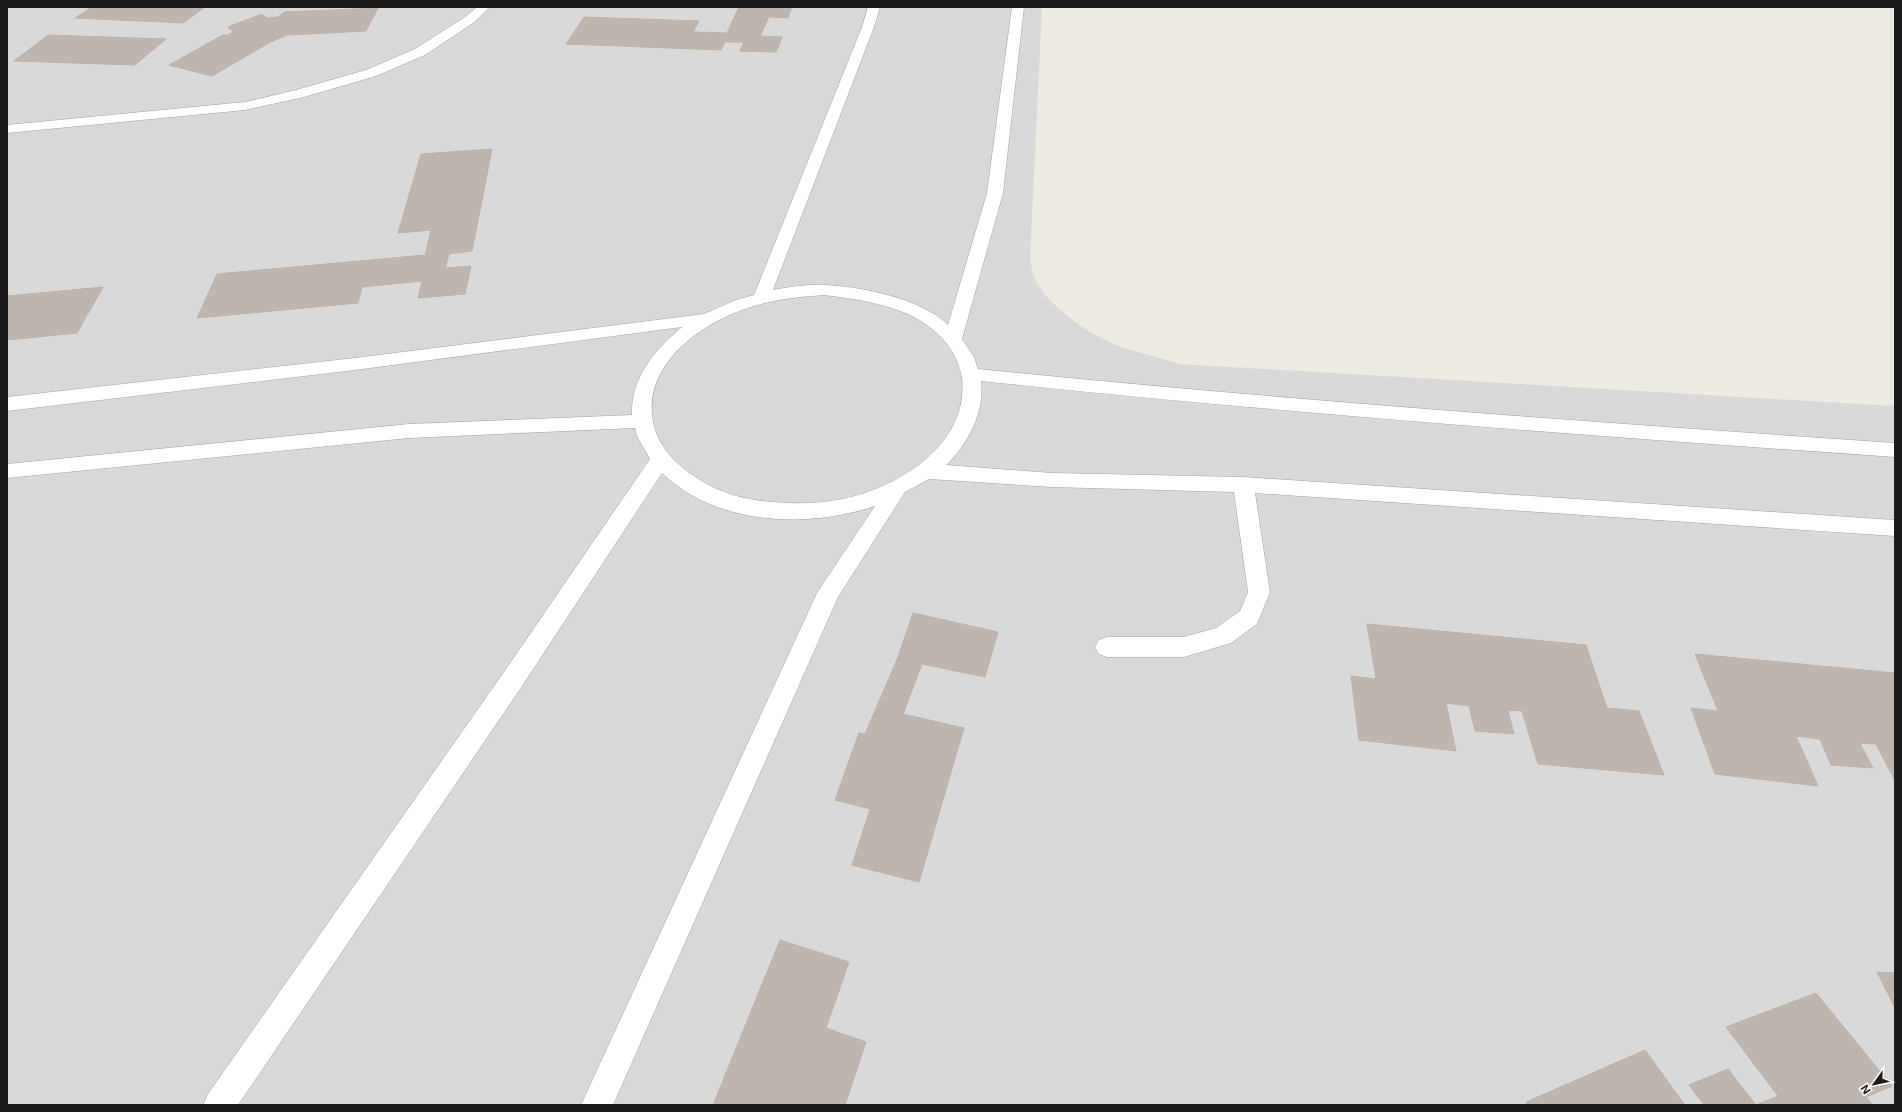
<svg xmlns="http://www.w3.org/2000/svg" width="1902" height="1112" font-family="Inter,sans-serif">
  <rect width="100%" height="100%" fill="#edeae2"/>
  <polygon fill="#dad9d9" points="7,7 1042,7 1030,258 1032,271 1037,283 1045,295 1058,308 1075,322 1093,334 1118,346 1180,364 1895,406 1895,1105 7,1105"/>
  <g fill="#beb6ae" stroke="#beb2a4">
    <polygon points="92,7 205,7 183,23 75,18"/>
    <polygon points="739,7 792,7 788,18 769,17 760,36 782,37 776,52 740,51 744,42 725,42 721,50 566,44 584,17 699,21 693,32 727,33"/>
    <polygon points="378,8 366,31 287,35 269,43 212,76 169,65 223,35 228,35 233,32 228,27 262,14 267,18 278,17 284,12"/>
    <polygon points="48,35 166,39 135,65 14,61"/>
    <polygon points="492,149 472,251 449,254 445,268 471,266 465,294 418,298 422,281 362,287 358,303 197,318 217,274 425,255 431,230 398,233 421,154"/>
    <polygon points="103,287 77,333 7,340 7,296"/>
    <polygon points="913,613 998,632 985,677 922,664 903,714 964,728 919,882 852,865 870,809 835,800 859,733 865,734 898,657"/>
    <polygon points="1367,624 1586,645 1607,708 1639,711 1664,775 1538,764 1522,711 1508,710 1514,734 1475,731 1469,706 1446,703 1456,751 1359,740 1351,676 1376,679"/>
    <polygon points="1695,654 1895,673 1895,781 1876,744 1860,743 1873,768 1831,765 1820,739 1796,736 1818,786 1715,774 1691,708 1718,711"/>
    <polygon points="780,940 849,962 826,1028 866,1042 845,1105 713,1105"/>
    <polygon points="1877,972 1895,973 1895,1008"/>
    <polygon points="1816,993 1892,1086 1866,1097 1873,1105 1756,1105 1778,1096 1726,1027"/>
    <polygon points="1645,1050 1685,1105 1528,1105 1526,1102"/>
    <polygon points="1728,1069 1756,1105 1704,1105 1689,1085"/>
  </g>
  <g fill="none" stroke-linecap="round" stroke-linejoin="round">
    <defs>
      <g id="minor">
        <polygon points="477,7 490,7 473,23 425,55 376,76 304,97 245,110 7,133 7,125 245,102 296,90 366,70 415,49 465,17"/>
        <path d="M868,7H880L874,27L773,290C790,287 808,284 825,285C862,287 921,298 948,325L987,193L1012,7H1024L1003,193L962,339L974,357L978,369C1284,400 1589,422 1895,443V457C1590,436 1285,413 981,381C985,412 968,444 946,465L1052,473L1243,477L1895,520V536L1255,493L1270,592L1257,624L1231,643L1184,657H1107L1099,654L1095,647L1099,640L1107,637H1184L1216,628L1240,611L1248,592L1234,492L1052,487L929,479L905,492L838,597L613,1105H581L817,593L875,506C807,529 715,525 662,473L522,686L238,1105H203L208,1094L504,672L650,459L637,436L635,428L409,438L7,478V464L409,424L632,415C631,377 655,350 682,327L355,370L7,411V397L355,358L704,314L736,300L754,295L862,27ZM824,295C856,299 887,303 916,318C939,331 958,351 962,378C969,440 907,482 855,496C833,502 811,504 789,503C760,502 731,498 705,483C679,468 655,447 652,415C647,360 705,321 751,307C775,299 799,297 824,295Z"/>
      </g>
    </defs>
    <use href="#minor" stroke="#a3a3a3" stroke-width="1"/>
    <use href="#minor" fill="#fff" fill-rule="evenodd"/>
  </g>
  <rect width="1902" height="1112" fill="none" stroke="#1c1c1c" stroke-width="16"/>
  <g transform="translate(1874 1084) rotate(237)" stroke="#ffffff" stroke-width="3" paint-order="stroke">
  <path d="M0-3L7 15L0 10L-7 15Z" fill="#1c1c1c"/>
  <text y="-6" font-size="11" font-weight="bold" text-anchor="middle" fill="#1c1c1c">N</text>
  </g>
</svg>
